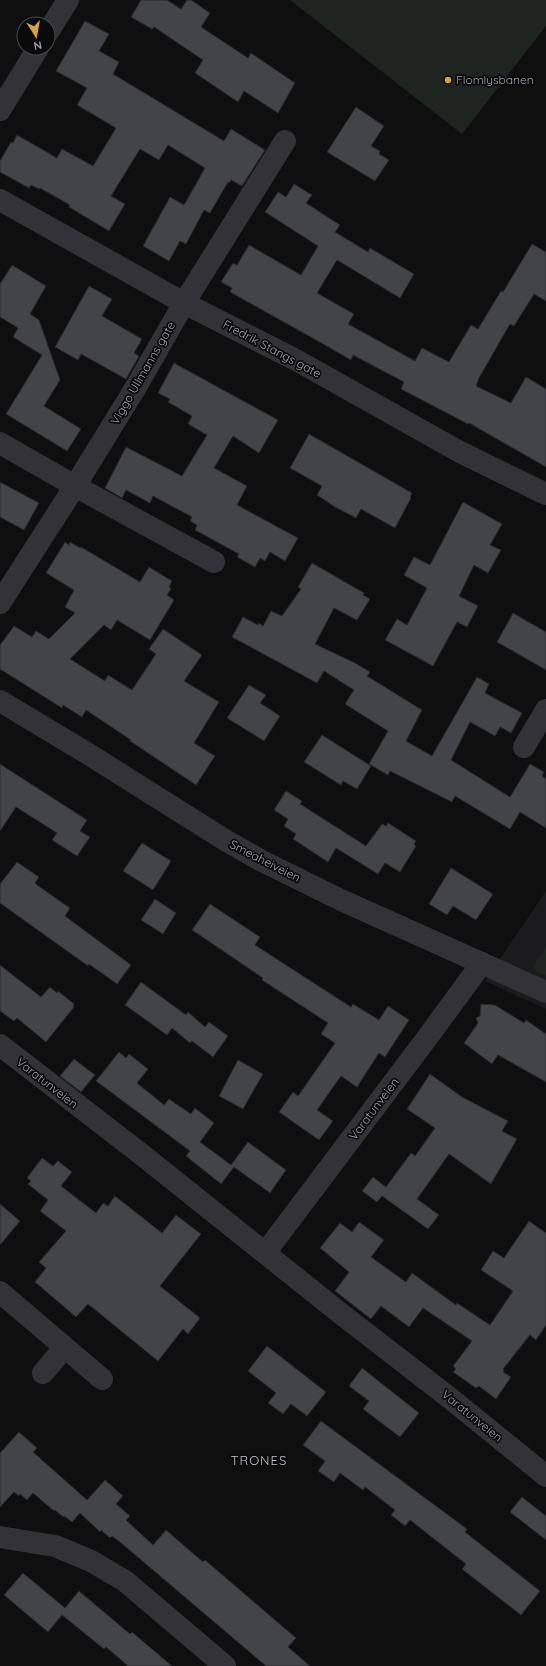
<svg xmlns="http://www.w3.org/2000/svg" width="546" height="1666" font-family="Quicksand,sans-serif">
  <rect width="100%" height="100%" fill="#0f0f10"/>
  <polygon fill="#1b1b1d" points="546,891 546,1009 485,981"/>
  <g fill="#1e241f">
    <polygon points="290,0 546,0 546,26 462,134"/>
    <polygon points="546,947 546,976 533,970 534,965"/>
  </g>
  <g fill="#434448" stroke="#29292c">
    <polygon points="141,0 167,0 181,9 187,0 191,0 210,13 201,27 248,58 251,53 295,83 278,113 244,91 238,102 195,73 203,60 154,27 152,29 131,17"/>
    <polygon points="85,21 109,34 99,51 119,62 113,74 224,141 231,129 265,150 242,186 231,180 229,183 228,182 210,213 204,210 186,244 180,241 169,261 143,246 170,197 184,205 205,168 168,145 159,160 140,149 111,196 125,204 109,231 69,207 70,205 40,188 39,189 31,185 29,188 0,172 0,161 11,142 13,143 17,135 57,158 62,149 93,166 116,128 77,105 87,88 56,71"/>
    <polygon points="356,107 384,126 371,146 380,151 379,154 389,160 375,181 327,152"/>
    <polygon points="294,184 312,195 306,203 340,225 335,232 368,252 370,248 414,274 400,298 337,260 317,293 354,314 348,324 415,361 422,348 449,362 471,325 478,329 501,291 503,292 532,244 546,252 546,301 534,294 514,326 510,324 479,378 476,386 511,403 526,377 546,389 546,467 469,423 468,424 401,389 404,382 353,355 351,360 325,345 230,292 232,288 221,282 233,263 237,265 249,245 301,275 318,246 265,212 278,192 286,197"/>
    <polygon points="12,265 46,286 30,314 39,320 60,380 44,406 81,429 67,451 6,414 42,355 13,337 18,328 0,317 0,284"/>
    <polygon points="89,286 112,299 102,316 142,339 134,353 139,356 126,379 81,354 78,360 55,347"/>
    <polygon points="174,363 278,420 259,453 233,436 214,468 247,486 237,505 298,538 285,561 270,552 265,561 260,558 255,567 237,557 239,554 195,530 197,525 190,521 192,517 153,496 150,503 126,490 122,498 105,488 126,447 182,476 207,435 188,424 192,416 168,402 170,399 158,393"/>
    <polygon points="309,434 412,493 410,497 411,498 395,528 361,509 356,518 335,507 317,495 322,486 290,468"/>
    <polygon points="0,482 39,503 24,530 0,517"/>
    <polygon points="463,502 502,524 490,545 501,550 488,573 474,565 459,596 478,606 467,627 457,622 433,666 385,640 397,619 407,625 427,588 404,575 414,557 430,565"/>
    <polygon points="65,542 69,545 70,542 80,548 81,547 140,582 149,567 172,581 169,587 171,589 167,595 174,600 150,640 117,620 111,630 104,625 70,659 105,681 108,675 132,690 156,654 149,649 163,629 202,655 184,681 219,702 194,743 215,756 196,785 130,741 131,740 86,710 82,717 63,705 62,708 0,669 0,645 14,626 32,637 36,631 49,639 75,613 65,607 74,590 46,573"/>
    <polygon points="312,563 364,593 363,595 370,599 357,620 334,608 315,644 355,663 370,672 367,676 422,710 406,741 432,756 477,677 489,684 485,693 522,713 511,733 500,727 495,736 470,722 451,760 510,797 530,764 544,772 542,776 546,779 546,828 520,812 510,829 455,796 452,802 390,771 388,775 369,764 388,731 345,704 354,690 324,671 317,683 232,637 243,617 258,625 259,623 263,626 271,611 282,616 301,589 298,587"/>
    <polygon points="513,613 546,632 546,670 497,642"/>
    <polygon points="249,685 266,695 260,703 280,716 264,741 227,718"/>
    <polygon points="322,735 371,766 357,789 343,781 341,785 304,762"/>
    <polygon points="0,764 87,820 80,831 90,837 77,856 52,840 57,833 16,807 0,831"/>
    <polygon points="286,791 302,801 300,804 366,846 382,824 386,826 388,823 416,841 414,844 416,846 400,872 385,863 378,874 336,848 328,862 293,839 296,834 284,826 288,819 274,810"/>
    <polygon points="142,843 171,861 153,890 123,871"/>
    <polygon points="17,862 39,877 35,883 37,885 70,908 65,916 131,965 117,984 89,964 88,966 0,903 0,884"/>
    <polygon points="451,868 493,894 476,920 453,906 447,915 429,904"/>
    <polygon points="155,899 176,913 163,934 141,920"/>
    <polygon points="210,904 260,937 255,945 351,1007 353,1004 379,1020 388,1006 409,1020 385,1057 379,1053 357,1087 341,1076 317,1110 333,1121 319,1140 279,1112 293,1092 298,1096 335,1043 321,1034 328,1023 262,980 263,978 192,930"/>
    <polygon points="0,965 41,997 50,987 57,993 58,991 74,1004 73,1006 74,1007 46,1042 17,1018 14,1021 0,1011"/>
    <polygon points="141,982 186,1015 188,1012 205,1027 209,1022 228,1036 213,1057 192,1041 190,1043 172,1028 167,1035 125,1005"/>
    <polygon points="481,1004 495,1005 524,1023 526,1020 546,1034 546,1082 498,1055 492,1064 464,1043 478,1023 476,1018 480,1016"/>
    <polygon points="119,1052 126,1058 129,1054 148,1069 137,1083 164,1105 169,1099 191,1114 195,1108 214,1123 200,1142 231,1165 248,1142 286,1170 270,1193 234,1167 221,1184 186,1156 190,1151 96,1081"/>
    <polygon points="74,1059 95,1075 81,1092 60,1076"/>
    <polygon points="238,1060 263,1074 243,1109 219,1096"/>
    <polygon points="430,1074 462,1097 508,1121 502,1131 517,1139 491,1184 449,1154 417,1199 439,1215 428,1229 382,1196 377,1202 362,1191 373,1177 386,1187 411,1153 415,1156 435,1128 407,1109"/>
    <polygon points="42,1158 53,1166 58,1161 72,1172 61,1186 96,1213 103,1203 108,1206 115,1196 162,1233 176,1215 201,1234 160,1286 200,1318 188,1334 183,1329 158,1361 88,1304 76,1317 35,1282 46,1268 39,1262 66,1231 40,1211 48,1200 28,1184 31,1181 27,1178"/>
    <polygon points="0,1204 20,1221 0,1245"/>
    <polygon points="529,1221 546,1233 546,1325 536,1340 530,1335 503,1369 504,1370 503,1372 511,1377 496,1399 479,1386 476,1388 453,1372 456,1369 453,1366 472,1341 423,1308 409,1327 381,1306 371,1319 335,1291 349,1272 320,1248 340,1223 352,1232 359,1222 384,1240 371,1257 406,1282 412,1273 456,1305 457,1303 490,1325 513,1291 481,1270 493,1251 504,1258"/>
    <polygon points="267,1346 326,1392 307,1416 291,1404 283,1414 268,1403 276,1393 248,1371"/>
    <polygon points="362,1368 419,1413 400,1437 363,1409 369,1401 349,1386"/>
    <polygon points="321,1421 467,1529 465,1532 540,1591 521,1615 462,1569 466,1564 410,1520 405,1526 391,1515 395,1510 365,1487 363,1490 340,1473 334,1482 318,1471 325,1461 303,1445"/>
    <polygon points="19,1432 37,1448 33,1452 87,1500 105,1480 123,1496 116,1504 130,1516 126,1520 153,1545 166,1530 203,1562 205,1560 296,1638 288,1647 310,1666 266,1666 120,1542 112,1536 110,1538 101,1530 100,1532 80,1513 72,1522 64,1516 63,1517 55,1510 54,1511 33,1493 27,1500 20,1494 19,1496 14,1492 0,1507 0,1453"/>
    <polygon points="522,1497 546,1516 546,1540 510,1512"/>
    <polygon points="23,1573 65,1608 79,1591 130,1634 132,1632 172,1666 128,1666 106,1647 104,1649 62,1615 48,1632 4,1595"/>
  </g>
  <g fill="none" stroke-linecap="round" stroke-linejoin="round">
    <g stroke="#333337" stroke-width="22">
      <polyline points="48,32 68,0"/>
      <polyline points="0,110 38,48"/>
      <polyline points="0,200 184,303 296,360 460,452 546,494"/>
      <polyline points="0,443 75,486 214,562"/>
      <polyline points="0,603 75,486 136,387 184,303 285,141"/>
      <polyline points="0,701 90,755 225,840 262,861 341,900 546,992"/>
      <polyline points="524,747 546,710"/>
      <polyline points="0,1045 141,1154 340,1313 451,1399 546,1476"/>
      <polyline points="265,1253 427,1038 482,963"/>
      <polyline points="0,1292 102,1379"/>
      <polyline points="43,1373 64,1348"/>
      <polyline points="0,1537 55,1546 91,1561 125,1581 225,1666"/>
    </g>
  </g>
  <circle fill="#d9a23e" stroke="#0a0a0b" stroke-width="1.5" cx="448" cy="80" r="4"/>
  <g text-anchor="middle" stroke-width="3.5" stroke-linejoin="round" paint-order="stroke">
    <g font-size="12" fill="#a2a6af" stroke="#0a0a0b" text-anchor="start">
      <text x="456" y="84">Flomlysbanen</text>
    </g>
    <g font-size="12" fill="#a2a6af" stroke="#0a0a0b">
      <text transform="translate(272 349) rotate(28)" y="4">Fredrik Stangs gate</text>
      <text transform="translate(143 373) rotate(-60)" y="4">Viggo Ullmanns gate</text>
      <text transform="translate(265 861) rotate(27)" y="4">Smeaheiveien</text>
      <text transform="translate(47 1083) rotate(38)" y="4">Varatunveien</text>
      <text transform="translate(374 1109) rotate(-53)" y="4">Varatunveien</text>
      <text transform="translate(472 1416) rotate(39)" y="4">Varatunveien</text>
    </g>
    <g font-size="13" letter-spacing="1" fill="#c2c5cc" stroke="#0a0a0b">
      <text x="259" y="1465">TRONES</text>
    </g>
  </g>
  <g transform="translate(36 36) rotate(169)"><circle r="19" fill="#0a0a0b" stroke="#47484d"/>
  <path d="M0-3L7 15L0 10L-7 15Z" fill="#d9a23e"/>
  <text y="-6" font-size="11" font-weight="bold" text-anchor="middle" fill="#a2a6af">N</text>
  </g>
</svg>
